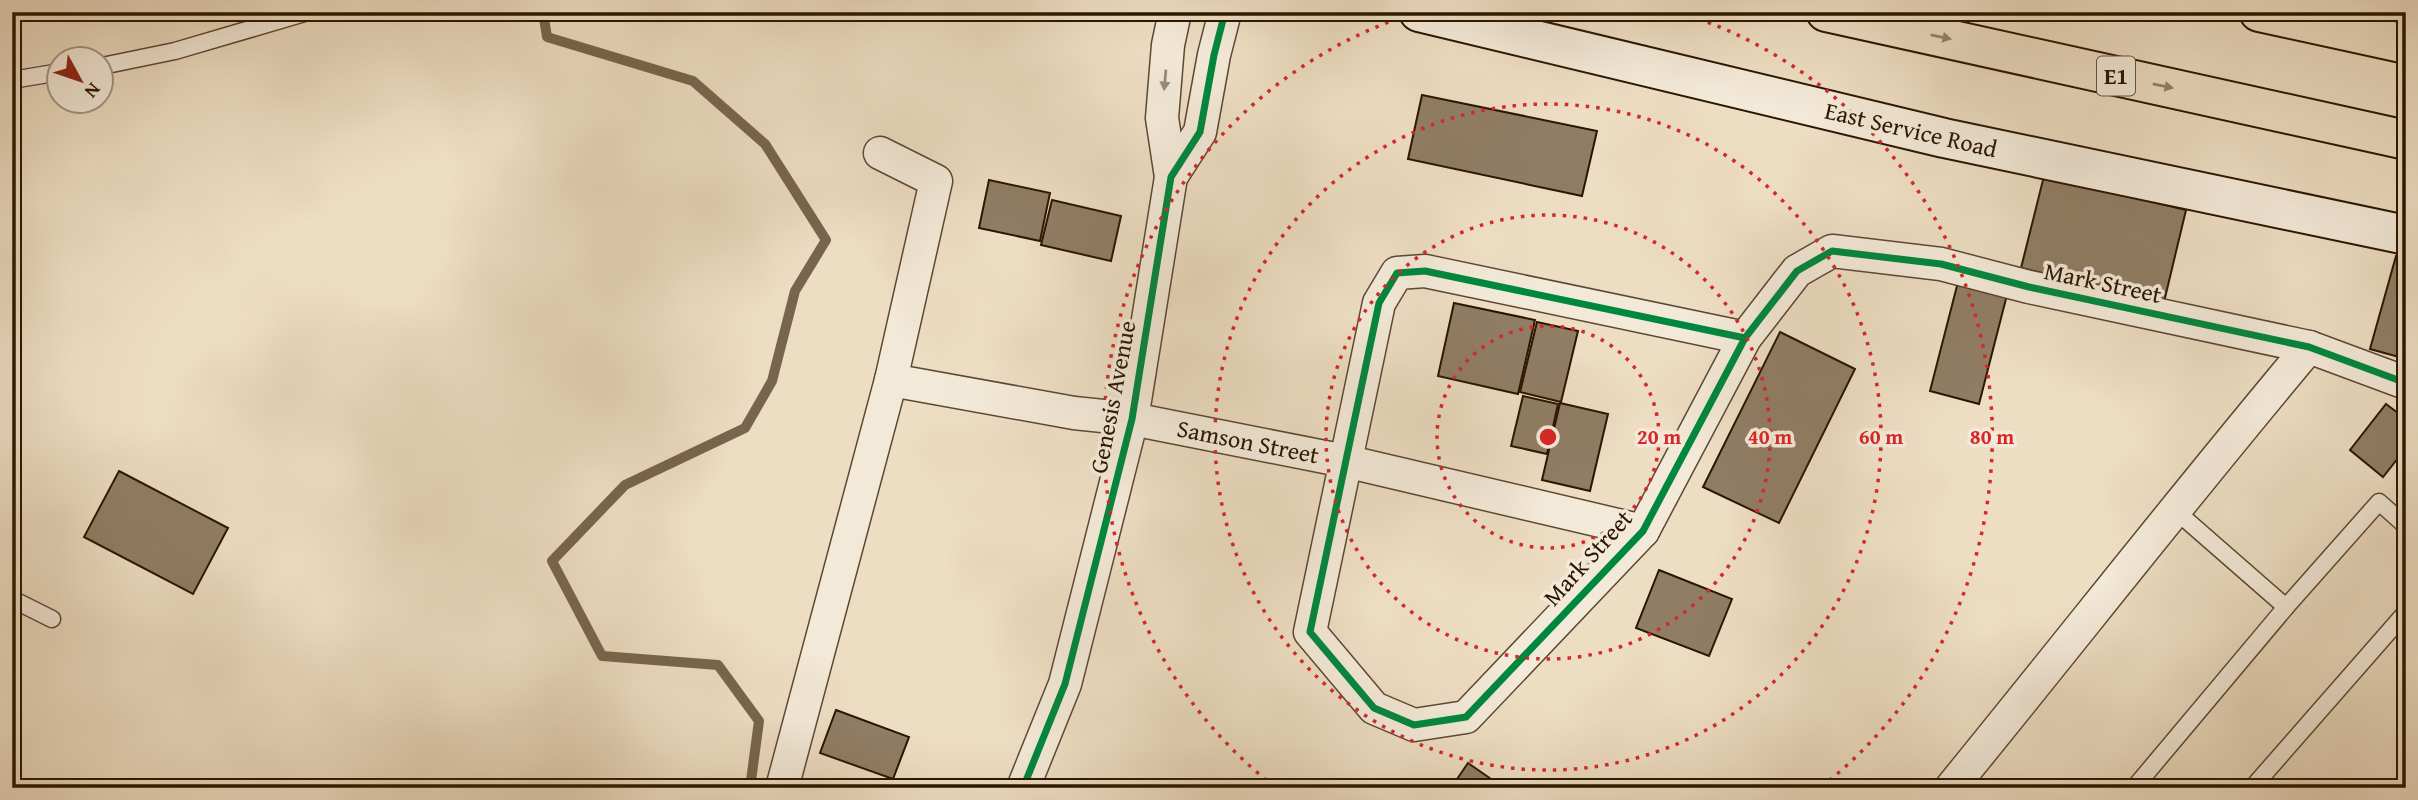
<svg xmlns="http://www.w3.org/2000/svg" width="2418" height="800" font-family="'Gentium Book Plus',serif">
  <rect width="100%" height="100%" fill="#edddc3"/>
  <filter id="stains"><feTurbulence type="fractalNoise" baseFrequency=".00286" numOctaves="4"/><feColorMatrix values="0 0 0 0 .2 0 0 0 0 .09 0 0 0 0 .02 0 0 0 .5 -.17"/></filter>
  <radialGradient id="worn" r=".72"><stop offset=".6" stop-color="#630" stop-opacity="0"/><stop offset="1" stop-color="#630" stop-opacity=".3"/></radialGradient>
  <g fill="none" stroke-linecap="round" stroke-linejoin="round">
    <polyline stroke="#78654d" stroke-width="10" points="543,12 547,37 693,81 765,144 826,240 795,291 772,381 745,428 625,485 552,561 602,656 718,665 759,721 750,788"/>
  </g>
  <g fill="#907d65" stroke="#2b1600" stroke-width="2">
    <polygon points="1422,95 1597,131 1582,196 1408,159"/>
    <polygon points="2044,176 2186,210 2164,302 2021,268"/>
    <polygon points="989,180 1050,193 1040,241 979,228"/>
    <polygon points="1052,200 1121,216 1111,261 1041,245"/>
    <polygon points="2396,256 2406,259 2406,359 2370,349"/>
    <polygon points="1959,278 2008,291 1979,404 1930,391"/>
    <polygon points="1454,303 1535,320 1518,394 1438,376"/>
    <polygon points="1537,322 1578,331 1561,402 1520,392"/>
    <polygon points="1780,332 1855,369 1779,523 1703,487"/>
    <polygon points="1523,396 1558,404 1547,454 1511,446"/>
    <polygon points="1560,403 1608,414 1590,491 1542,480"/>
    <polygon points="2386,404 2406,419 2406,448 2383,477 2350,450"/>
    <polygon points="119,471 228,528 193,594 84,537"/>
    <polygon points="1659,570 1732,599 1709,656 1636,628"/>
    <polygon points="836,710 909,737 893,779 820,753"/>
    <polygon points="1468,763 1504,788 1451,788"/>
  </g>
  <g fill="none" stroke-linecap="round" stroke-linejoin="round">
    <defs>
      <g id="service">
        <polyline points="102,66 175,51 308,12"/>
        <polyline points="12,80 60,72"/>
        <polyline points="2176,511 2286,607"/>
        <polyline points="12,599 52,619"/>
        <polyline points="2134,788 2286,607 2379,502 2406,526"/>
        <polyline points="2252,788 2406,612"/>
      </g>
      <g id="minor">
        <polyline points="1171,177 1162,118 1168,45 1175,12"/>
        <polyline points="1745,338 1425,271 1397,273 1379,303 1310,632 1374,708 1414,725 1466,717 1643,531 1745,338 1797,271 1832,251 1941,264 2029,287 2309,347 2406,383"/>
        <polyline points="891,380 1074,413 1132,419 1345,461 1643,531"/>
        <polyline points="782,788 891,380 936,181 880,153"/>
        <polyline points="1023,788 1065,684 1132,419 1171,177 1200,132 1214,55 1225,12"/>
        <path d="M1951,788C2071,641 2187,492 2309,347"/>
      </g>
      <polyline id="secondary" points="1419,12 1944,138 2406,235"/>
      <g id="motorway">
        <polyline points="1826,12 2406,140"/>
        <polyline points="2259,12 2406,44"/>
      </g>
    </defs>
    <use href="#service" stroke="#5c4831" stroke-width="19"/>
    <use href="#minor" stroke="#5c4831" stroke-width="35"/>
    <use href="#secondary" stroke="#2b1600" stroke-width="42"/>
    <use href="#motorway" stroke="#2b1600" stroke-width="42"/>
    <use href="#service" stroke="#f3e9d8" stroke-width="16"/>
    <use href="#minor" stroke="#f3e9d8" stroke-width="32"/>
    <use href="#secondary" stroke="#f3e9d8" stroke-width="38"/>
    <use href="#motorway" stroke="#edddc3" stroke-width="38"/>
    <defs>
      <g id="cycleway">
        <polyline points="1745,338 1425,271 1397,273 1379,303 1310,632 1374,708 1414,725 1466,717 1643,531 1745,338 1797,271 1832,251 1941,264 2029,287 2309,347 2406,383"/>
        <polyline points="1023,788 1065,684 1132,419 1171,177 1200,132 1214,55 1225,12"/>
      </g>
    </defs>
    <use href="#cycleway" stroke="#f3e9d8" stroke-width="11"/>
    <use href="#cycleway" stroke="#00873e" stroke-width="7"/>
  </g>
  <defs><path id="oneway-solid" d="M-6-.8H1V-3.2L6.5 0L1 3.2V.8H-6Z" transform="scale(1.75)"/></defs>
  <g fill="#96836b">
    <use href="#oneway-solid" transform="translate(1941 37) rotate(12)"/>
    <use href="#oneway-solid" transform="translate(2163 86) rotate(12)"/>
  </g>
  <use fill="#998a77" href="#oneway-solid" transform="translate(1165 80) rotate(95)"/>
  <g fill="none" stroke="#d62828" stroke-width="3.5" stroke-dasharray="3.5 7">
    <circle cx="1548" cy="437" r="111"/>
    <circle cx="1548" cy="437" r="222"/>
    <circle cx="1548" cy="437" r="333"/>
    <path d="M1275 787A444 444 0 0 1 1418 12M1678 12A444 444 0 0 1 1821 787"/>
  </g>
  <g text-anchor="middle" stroke-width="7" stroke-linejoin="round" paint-order="stroke">
    <rect fill="#f3e9d8" stroke="#675541" stroke-width="2" x="2097" y="56.5" width="38" height="39" rx="5"/>
    <g font-size="23" font-weight="bold" fill="#2b1600">
      <text x="2116" y="84">E1</text>
    </g>
    <g font-size="24" fill="#2b1600" stroke="#f3e9d8">
      <text transform="translate(1911 130) rotate(13)" y="8">East Service Road</text>
      <text transform="translate(2103 283) rotate(12)" y="8">Mark Street</text>
      <text transform="translate(1113 397) rotate(-79)" y="8">Genesis Avenue</text>
      <text transform="translate(1248 442) rotate(11)" y="8">Samson Street</text>
      <text transform="translate(1588 558) rotate(-48)" y="8">Mark Street</text>
    </g>
  </g>
  <circle cx="1548" cy="437" r="10" fill="#d62828" stroke="#f3e9d8" stroke-width="3.5"/>
  <g font-size="21" text-anchor="middle" font-weight="bold" fill="#d62828" stroke="#f3e9d8" stroke-width="7" stroke-linejoin="round" paint-order="stroke">
    <text x="1659" y="444">20 m</text>
    <text x="1770" y="444">40 m</text>
    <text x="1881" y="444">60 m</text>
    <text x="1992" y="444">80 m</text>
  </g>
  <rect width="2418" height="800" fill="none" stroke="#edddc3" stroke-width="42"/>
  <rect x="14" y="14" width="2390" height="772" fill="none" stroke="#2b1600" stroke-width="3.5"/>
  <rect x="21" y="21" width="2376" height="758" fill="none" stroke="#2b1600" stroke-width="2"/>
  <g transform="translate(80 80) rotate(130)"><circle r="33" fill="#f3e9d8" stroke="#a39582" stroke-width="2"/>
  <path d="M0-5L12 26L0 18L-12 26Z" fill="#8f2418"/>
  <text y="-10" font-size="19" font-weight="bold" text-anchor="middle" fill="#2b1600">N</text>
  </g>
  <rect width="100%" height="100%" filter="url(#stains)"/>
  <rect width="100%" height="100%" fill="url(#worn)"/>
</svg>
